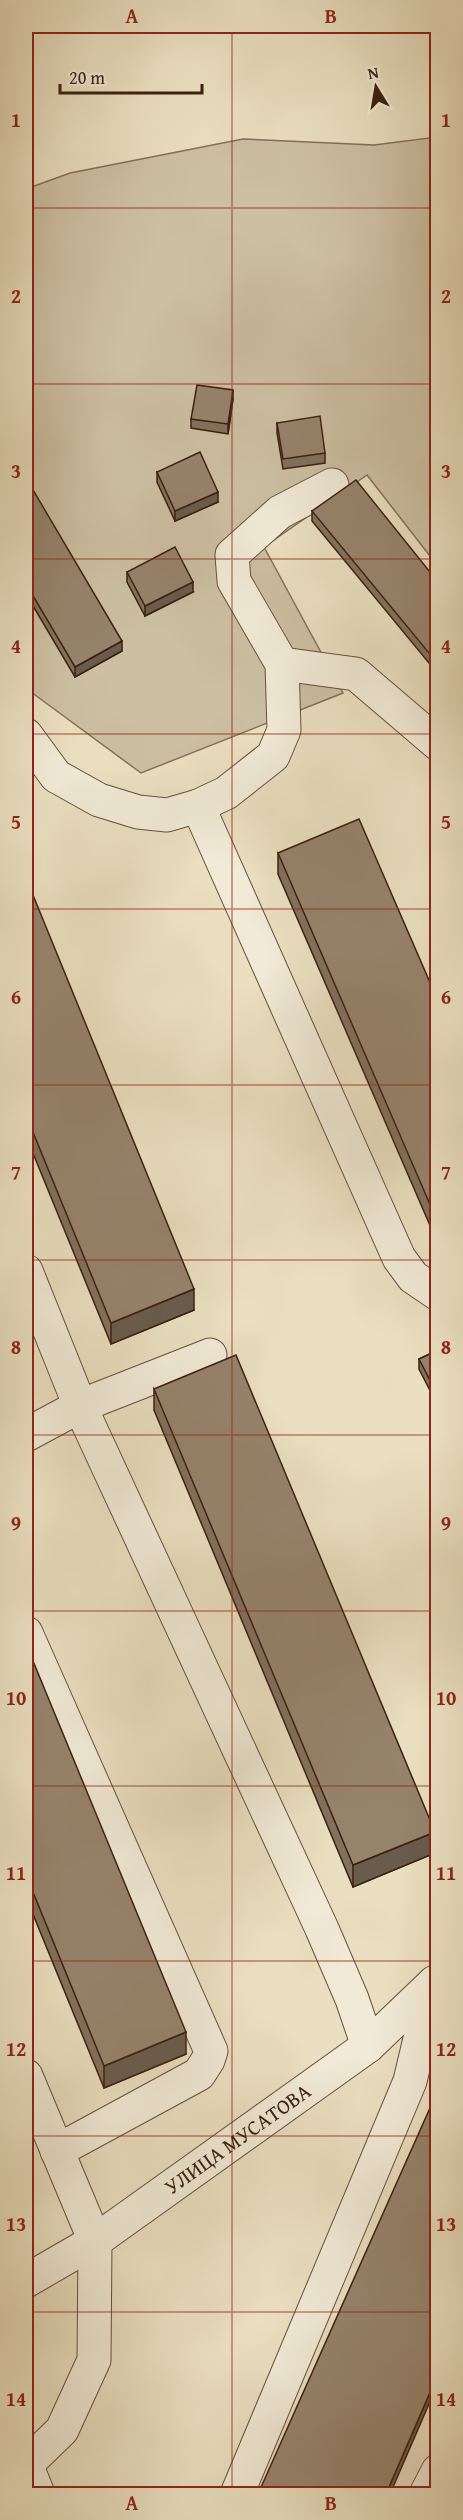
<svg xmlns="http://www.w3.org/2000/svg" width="463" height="2520" font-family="'Gentium Book Plus',serif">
  <rect width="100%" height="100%" fill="#eadfc0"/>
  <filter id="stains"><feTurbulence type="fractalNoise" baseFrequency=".00333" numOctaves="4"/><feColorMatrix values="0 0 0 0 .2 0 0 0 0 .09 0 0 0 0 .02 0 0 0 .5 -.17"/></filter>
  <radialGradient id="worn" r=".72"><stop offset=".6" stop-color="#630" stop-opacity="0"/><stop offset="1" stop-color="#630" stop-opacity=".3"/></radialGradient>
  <polygon fill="#ccbfa2" stroke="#847059" stroke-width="1.5" points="437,137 437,565 367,475 264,547 343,693 141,773 31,692 26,694 26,189 70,173 243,139 374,145"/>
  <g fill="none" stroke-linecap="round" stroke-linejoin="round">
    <defs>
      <g id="minor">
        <polyline points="282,664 356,674 438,744"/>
        <polyline points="26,735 56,776 99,800 138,812 167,815 198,806 226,793 273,756 284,730 282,664 234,581 232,555 280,512 332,485"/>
        <polyline points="198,806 399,1258 413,1277 438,1294"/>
        <polyline points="26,1271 80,1406 322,1929 352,1999 368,2046"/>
        <polyline points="26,1435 80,1406 210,1355"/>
        <polyline points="26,1633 211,2051 208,2060 199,2074 57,2151"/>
        <polyline points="26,2076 95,2241 94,2360 62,2430 26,2465"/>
        <path id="s1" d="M26,2281L95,2241L368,2046L435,1982"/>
        <polyline points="26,2464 38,2494"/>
        <polyline points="237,2494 410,2081 433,1984"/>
        <polyline points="426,2494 438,2471"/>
      </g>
    </defs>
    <use href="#minor" stroke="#67503c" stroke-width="35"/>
    <use href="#minor" stroke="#f1ead6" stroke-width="33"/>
  </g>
  <g fill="#81715d" stroke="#3b2010" stroke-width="1.5">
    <polygon points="233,399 228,434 191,428 191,419"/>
    <polygon points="277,423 325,453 325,463 283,469 277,433"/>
    <polygon points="157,472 218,502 175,521 157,482"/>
    <polygon points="26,478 122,651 75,677 26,594"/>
    <polygon points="312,511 438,582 438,674 312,521"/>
    <polygon points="127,572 193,592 145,616 127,582"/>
    <polygon points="278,853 438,1001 438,1244 278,874"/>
    <polygon points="26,878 194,1310 111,1344 26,1136"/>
    <polygon points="438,1350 438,1406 419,1369 419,1359"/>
    <polygon points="154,1389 435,1853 353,1887 154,1410"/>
    <polygon points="26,1644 186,2054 104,2088 26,1897"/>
  </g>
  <g fill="#695c4c" stroke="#3b2010" stroke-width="1.5">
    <polygon points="233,390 233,399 228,434 228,424"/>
    <polygon points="218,492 218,502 175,521 175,511"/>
    <polygon points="193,582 193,592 145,616 145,606"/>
    <polygon points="122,641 122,651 75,677 75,667"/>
    <polygon points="194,1289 194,1310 111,1344 111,1323"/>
    <polygon points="435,1832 435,1853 353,1887 353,1865"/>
    <polygon points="186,2032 186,2054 104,2088 104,2066"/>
    <polygon points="438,2374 438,2383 390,2494 386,2494"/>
  </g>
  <g fill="#96836c" stroke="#3b2010" stroke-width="1.5">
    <polygon points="197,385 233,390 228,424 191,419"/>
    <polygon points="320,416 325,453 283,459 277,423"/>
    <polygon points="200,452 218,492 175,511 157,472"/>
    <polygon points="26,478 122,641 75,667 26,584"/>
    <polygon points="356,480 438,582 438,664 312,511"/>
    <polygon points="175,547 193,582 145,606 127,572"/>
    <polygon points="359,819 438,1001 438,1223 278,853"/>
    <polygon points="26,878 194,1289 111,1323 26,1115"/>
    <polygon points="438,1350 438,1396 419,1359"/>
    <polygon points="236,1355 435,1832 353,1865 154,1389"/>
    <polygon points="26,1644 186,2032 104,2066 26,1875"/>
    <polygon points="438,2090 438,2374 386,2494 258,2494"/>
    <polygon points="438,2487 438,2494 434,2494"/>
  </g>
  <path fill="none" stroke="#8f2418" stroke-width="1.5" stroke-opacity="0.55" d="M232,26V2494M26,208H438M26,384H438M26,559H438M26,734H438M26,909H438M26,1085H438M26,1260H438M26,1435H438M26,1611H438M26,1786H438M26,1961H438M26,2136H438M26,2312H438"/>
  <g text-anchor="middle" stroke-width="6" stroke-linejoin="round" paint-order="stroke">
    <g font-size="21" fill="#3b2010" stroke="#f1ead6">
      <text dy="7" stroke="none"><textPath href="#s1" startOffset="255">УЛИЦА МУСАТОВА</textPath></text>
    </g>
  </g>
  <rect width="463" height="2520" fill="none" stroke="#eadfc0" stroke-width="66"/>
  <g transform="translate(376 87) rotate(349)" stroke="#f1ead6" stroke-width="4.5" paint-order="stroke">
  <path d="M0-4.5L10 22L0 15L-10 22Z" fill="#3b2010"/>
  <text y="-9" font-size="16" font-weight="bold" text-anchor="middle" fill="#3b2010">N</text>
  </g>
  <path d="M60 84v9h142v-9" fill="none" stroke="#3b2010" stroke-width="3"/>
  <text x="69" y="84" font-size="18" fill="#3b2010" stroke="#f1ead6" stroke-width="4.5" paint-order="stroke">20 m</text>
  <rect x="33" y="33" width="397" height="2454" fill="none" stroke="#8f2418" stroke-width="2"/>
  <g font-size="20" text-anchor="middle" font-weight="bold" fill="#8f2418">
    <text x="132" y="23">A</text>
    <text x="331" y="23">B</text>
    <text x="16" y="127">1</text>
    <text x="446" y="127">1</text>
    <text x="16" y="303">2</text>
    <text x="446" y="303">2</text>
    <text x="16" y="478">3</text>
    <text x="446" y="478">3</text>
    <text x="16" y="653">4</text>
    <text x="446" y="653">4</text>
    <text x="16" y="829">5</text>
    <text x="446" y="829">5</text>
    <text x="16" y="1004">6</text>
    <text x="446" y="1004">6</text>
    <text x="16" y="1179">7</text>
    <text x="446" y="1179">7</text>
    <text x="16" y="1354">8</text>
    <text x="446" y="1354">8</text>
    <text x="16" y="1530">9</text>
    <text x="446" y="1530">9</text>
    <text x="16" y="1705">10</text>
    <text x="446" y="1705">10</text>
    <text x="16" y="1880">11</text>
    <text x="446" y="1880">11</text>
    <text x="16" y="2056">12</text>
    <text x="446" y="2056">12</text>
    <text x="16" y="2231">13</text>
    <text x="446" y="2231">13</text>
    <text x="16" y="2406">14</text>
    <text x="446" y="2406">14</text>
    <text x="132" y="2510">A</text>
    <text x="331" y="2510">B</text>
  </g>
  <rect width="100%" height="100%" filter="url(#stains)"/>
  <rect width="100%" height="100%" fill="url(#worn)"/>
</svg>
